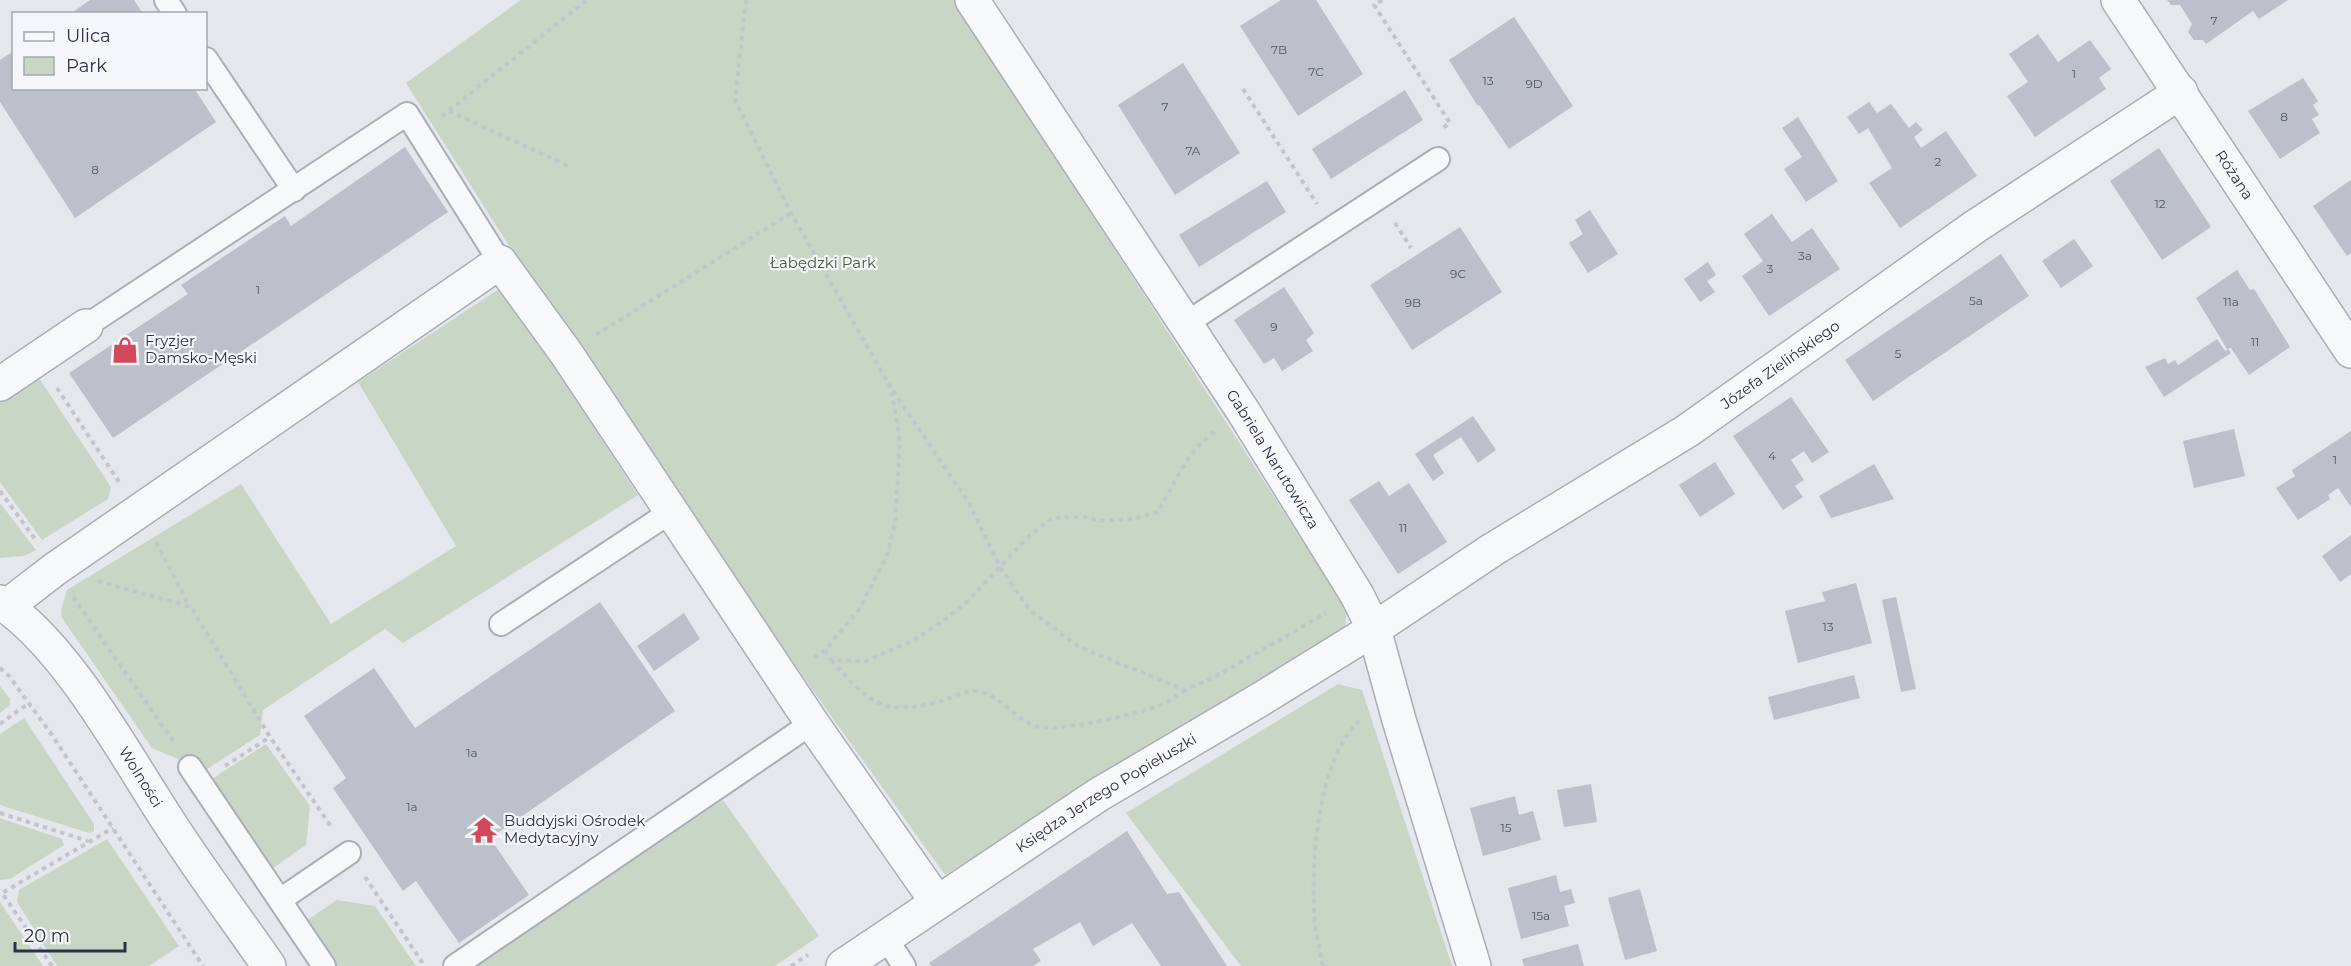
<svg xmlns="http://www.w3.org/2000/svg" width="2351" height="966" font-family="Montserrat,sans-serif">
  <rect width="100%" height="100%" fill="#e4e7ec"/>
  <g fill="#c9d6c5">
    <polygon points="521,0 954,0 1347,610 1345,630 945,875 809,685 542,298 406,83"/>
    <polygon points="502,287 638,495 403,643 385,629 263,710 260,735 204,771 191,755 180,760 152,748 62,618 61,610 67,590 241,484 331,624 456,546 358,382"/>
    <polygon points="37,375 111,487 108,499 42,540 0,482 0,402"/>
    <polygon points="0,503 36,550 24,556 0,558"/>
    <polygon points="1338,684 1362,690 1452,966 1241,966 1126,813"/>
    <polygon points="0,686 10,699 10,705 0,713"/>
    <polygon points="24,718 94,824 94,831 89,833 0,805 0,734"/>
    <polygon points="266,744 310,806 306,845 270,870 210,780"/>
    <polygon points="723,800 819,936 775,966 476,966"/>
    <polygon points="0,818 62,839 64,845 10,879 0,880"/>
    <polygon points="107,839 179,946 149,966 57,966 17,902 19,890"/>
    <polygon points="337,900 375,906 416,966 335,966 306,921"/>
    <polygon points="0,902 43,966 0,966"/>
  </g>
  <g fill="#bbc0ca">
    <polygon points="90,0 134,0 143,14 70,14"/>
    <polygon points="1281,0 1316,0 1363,74 1298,116 1240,26"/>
    <polygon points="2167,0 2288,0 2259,19 2253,11 2206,44 2203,40 2194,40 2188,32 2192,24 2180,5 2171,5"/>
    <polygon points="1514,17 1573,106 1509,149 1480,106 1477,105 1449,60"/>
    <polygon points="2038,34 2058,62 2090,40 2111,69 2099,78 2106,89 2035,137 2007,96 2028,82 2009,54"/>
    <polygon points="14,51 14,88 194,88 216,122 75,218 0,102 0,60"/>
    <polygon points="1183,63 1240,153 1175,195 1118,105"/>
    <polygon points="2303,78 2318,101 2313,105 2319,115 2312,119 2320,133 2280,159 2248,111"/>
    <polygon points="1405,90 1423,120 1331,179 1312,149"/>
    <polygon points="1869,102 1877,113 1891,104 1909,128 1916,122 1923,130 1914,137 1921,148 1946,131 1977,176 1900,228 1869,183 1892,168 1868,128 1859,134 1847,117"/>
    <polygon points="1798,117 1838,181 1806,202 1784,169 1802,157 1782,128"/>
    <polygon points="405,147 448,212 113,438 69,373 188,294 181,285 285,216 291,226"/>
    <polygon points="2159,148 2211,227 2162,260 2110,181"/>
    <polygon points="2351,180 2351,253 2347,256 2313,206"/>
    <polygon points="1267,181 1286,212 1199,267 1179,235"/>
    <polygon points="1590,210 1618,254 1588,273 1569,243 1583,234 1575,220"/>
    <polygon points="1772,214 1792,242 1812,228 1840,269 1769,316 1742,276 1763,261 1744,234"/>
    <polygon points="1460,227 1502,292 1412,350 1370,285"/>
    <polygon points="2074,239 2093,266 2061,288 2042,261"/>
    <polygon points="2001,254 2029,296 1873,401 1845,360"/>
    <polygon points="1708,262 1716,275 1707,281 1715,292 1700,302 1684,279"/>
    <polygon points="2237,270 2250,290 2254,289 2290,347 2249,375 2231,348 2227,349 2196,298"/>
    <polygon points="1284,287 1314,333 1306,340 1313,351 1282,371 1274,358 1264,364 1234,320"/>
    <polygon points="2217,339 2225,351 2228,349 2231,353 2164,397 2145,367 2165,358 2168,364 2175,360 2178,365"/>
    <polygon points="1791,397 1829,452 1812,463 1804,451 1791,460 1804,480 1795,486 1803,497 1783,510 1733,436"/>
    <polygon points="1473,416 1496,450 1478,463 1461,437 1433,455 1444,473 1433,481 1415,454"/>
    <polygon points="2234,429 2245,476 2194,488 2183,441"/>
    <polygon points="2351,431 2351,507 2338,488 2328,495 2330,499 2298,520 2276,488 2295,476 2292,470"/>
    <polygon points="1715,462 1735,494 1700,517 1679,485"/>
    <polygon points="1874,464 1894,499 1831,518 1819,496"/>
    <polygon points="1379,481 1389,496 1409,483 1447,542 1398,574 1349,500"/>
    <polygon points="2351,535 2351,574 2340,582 2322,556"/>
    <polygon points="1856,583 1872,643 1798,663 1785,611 1825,601 1822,592"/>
    <polygon points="1896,597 1916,689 1901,692 1882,600"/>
    <polygon points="600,602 675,711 490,838 529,895 459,943 416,881 403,891 333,788 346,778 304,716 374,668 415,728"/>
    <polygon points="684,613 700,639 654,671 637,646"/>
    <polygon points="1854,675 1860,698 1774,720 1768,697"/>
    <polygon points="1591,784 1597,822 1564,827 1557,790"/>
    <polygon points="1515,796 1519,815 1533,811 1541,840 1483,856 1470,808"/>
    <polygon points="1127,831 1167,894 1179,892 1227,966 1161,966 1132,923 1093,946 1080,922 1033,949 1041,961 1033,966 931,966 929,963"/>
    <polygon points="1556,875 1560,892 1571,889 1575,903 1564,906 1569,926 1521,939 1508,888"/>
    <polygon points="1640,889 1657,951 1625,960 1608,898"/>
    <polygon points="1578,944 1584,966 1524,966 1522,959"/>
  </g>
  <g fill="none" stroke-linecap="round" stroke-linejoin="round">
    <defs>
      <g id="service">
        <polyline points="166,0 175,14"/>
        <polyline points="206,59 294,190"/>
        <polyline points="1185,324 1438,159"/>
        <polyline points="86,326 407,114 500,262"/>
        <polyline points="501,624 672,511"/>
        <polyline points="190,767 324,966"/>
        <polyline points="280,900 349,853"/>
        <polyline points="886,938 904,966"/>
        <polyline points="455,966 812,723"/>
      </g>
      <g id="minor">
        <path id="s1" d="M972,0L1243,411L1357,595L1374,629L1399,720L1474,966"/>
        <path id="s2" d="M2118,0L2351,351"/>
        <polyline points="0,384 86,326"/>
        <path id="s3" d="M0,602C66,645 124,753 167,819C199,869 235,917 269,966"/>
        <polyline points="7,606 55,569 500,262 566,353 812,723 937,902"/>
        <path id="s4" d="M843,966L1098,795L1261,699L1374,629L1492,550L1687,431L1976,226L2181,92"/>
      </g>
    </defs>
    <use href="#service" stroke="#a9aeb7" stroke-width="26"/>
    <use href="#minor" stroke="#a9aeb7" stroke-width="36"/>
    <g stroke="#c2c5cb" stroke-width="4" stroke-dasharray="4.5 4.5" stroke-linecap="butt">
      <polyline points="746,0 735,100 791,213 891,388 900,442 895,524 886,558 858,611 825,650 811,660"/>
      <polyline points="1382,0 1374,5 1450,123 1441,129"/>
      <polyline points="1243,89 1317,204"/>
      <polyline points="449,111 568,166"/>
      <polyline points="442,116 587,0"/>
      <polyline points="1395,223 1411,248"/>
      <polyline points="596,335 791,213"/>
      <polyline points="57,388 119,482"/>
      <polyline points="893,391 969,503 1000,567 1030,610 1079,647 1185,690 1213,678 1326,613"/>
      <polyline points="0,491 35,539"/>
      <polyline points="156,542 190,607"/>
      <polyline points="98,581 191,607 270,737 332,828"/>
      <polyline points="73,597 175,744"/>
      <path d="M825,650L831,660L866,661L912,641L940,623L966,603L1027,538L1052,518L1086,517L1102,521L1137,518L1158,512C1174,483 1188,450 1216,431"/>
      <path d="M831,660C871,704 882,717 941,701C951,698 962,692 972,691C999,691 1012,718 1035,726C1056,733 1140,714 1161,705C1170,701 1177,695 1185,690"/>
      <polyline points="0,668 9,676 52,735 203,966"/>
      <polyline points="0,724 29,703"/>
      <polyline points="225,766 270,737"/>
      <polyline points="0,813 88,841"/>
      <polyline points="365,877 424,965"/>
      <polyline points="52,966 2,893 113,828"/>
      <polyline points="791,966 808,955"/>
      <path d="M1323,966C1320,952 1317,939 1315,925C1310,871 1316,754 1363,718"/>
    </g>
    <use href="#service" stroke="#f7f8fa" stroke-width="22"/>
    <use href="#minor" stroke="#f7f8fa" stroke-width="33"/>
  </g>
  <defs>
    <symbol id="shop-bare" viewBox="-9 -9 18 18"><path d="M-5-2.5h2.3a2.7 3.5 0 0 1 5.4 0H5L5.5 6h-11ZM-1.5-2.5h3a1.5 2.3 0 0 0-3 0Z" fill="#d1495b" stroke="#f4f6f9" stroke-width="2.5" paint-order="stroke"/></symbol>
    <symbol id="temple-bare" viewBox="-9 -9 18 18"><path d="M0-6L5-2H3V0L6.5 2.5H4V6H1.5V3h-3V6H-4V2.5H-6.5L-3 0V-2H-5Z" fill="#d1495b" stroke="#f4f6f9" stroke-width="2.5" paint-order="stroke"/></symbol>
  </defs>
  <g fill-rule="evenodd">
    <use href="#shop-bare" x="106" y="331" width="38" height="38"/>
    <use href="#temple-bare" x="465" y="811" width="38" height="38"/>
  </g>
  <g text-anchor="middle" stroke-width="4.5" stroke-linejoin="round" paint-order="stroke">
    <g font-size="12" fill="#4f5766">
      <text x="2214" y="25">7</text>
      <text x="1279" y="54">7B</text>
      <text x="1316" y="76">7C</text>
      <text x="2074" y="78">1</text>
      <text x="1488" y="85">13</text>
      <text x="1534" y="88">9D</text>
      <text x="1165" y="111">7</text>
      <text x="2284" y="121">8</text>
      <text x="1193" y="155">7A</text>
      <text x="1938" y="166">2</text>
      <text x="95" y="174">8</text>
      <text x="2160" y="208">12</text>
      <text x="1805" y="260">3a</text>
      <text x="1770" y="273">3</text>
      <text x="1458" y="278">9C</text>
      <text x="258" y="294">1</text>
      <text x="1976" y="305">5a</text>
      <text x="2231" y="306">11a</text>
      <text x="1413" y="307">9B</text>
      <text x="1274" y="331">9</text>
      <text x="2255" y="346">11</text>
      <text x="1898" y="358">5</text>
      <text x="1772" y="460">4</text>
      <text x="2335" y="464">1</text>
      <text x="1403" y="532">11</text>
      <text x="1828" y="631">13</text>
      <text x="472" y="757">1a</text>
      <text x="412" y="811">1a</text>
      <text x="1506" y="832">15</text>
      <text x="1541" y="920">15a</text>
    </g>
    <g font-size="15" fill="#2b3445" stroke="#f4f6f9">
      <text dy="5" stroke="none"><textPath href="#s2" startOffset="210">Różana</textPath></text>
      <text dy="5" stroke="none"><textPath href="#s4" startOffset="1114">Józefa Zielińskiego</textPath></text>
      <text dy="5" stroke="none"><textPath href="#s1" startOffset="549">Gabriela Narutowicza</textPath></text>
      <text dy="5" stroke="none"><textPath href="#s3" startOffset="226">Wolności</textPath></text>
      <text dy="5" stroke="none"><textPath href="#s4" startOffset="315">Księdza Jerzego Popiełuszki</textPath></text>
    </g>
    <g font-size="15" fill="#3f6138" stroke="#f4f6f9">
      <text x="823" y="268">Łabędzki Park</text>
    </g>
    <g font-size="15" fill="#2b3445" stroke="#f4f6f9" text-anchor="start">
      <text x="145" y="346">Fryzjer<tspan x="145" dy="17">Damsko-Męski</tspan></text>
      <text x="504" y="826">Buddyjski Ośrodek<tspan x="504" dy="17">Medytacyjny</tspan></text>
    </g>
  </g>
  <rect x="12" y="12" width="195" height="78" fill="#f4f6f9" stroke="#a4a8b1" stroke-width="1.5"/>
  <rect x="24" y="32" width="30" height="9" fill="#f7f8fa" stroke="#a4a8b1" stroke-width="1.5"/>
  <text x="66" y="42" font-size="18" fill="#2b3445">Ulica</text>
  <rect x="24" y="57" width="30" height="18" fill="#c9d6c5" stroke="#a4a8b1" stroke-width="1.5"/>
  <text x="66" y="72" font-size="18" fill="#2b3445">Park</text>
  <path d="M15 942v9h110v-9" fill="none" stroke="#2b3445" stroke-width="3"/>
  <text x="24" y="942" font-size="18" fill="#2b3445" stroke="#f4f6f9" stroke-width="4.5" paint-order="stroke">20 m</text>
</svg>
